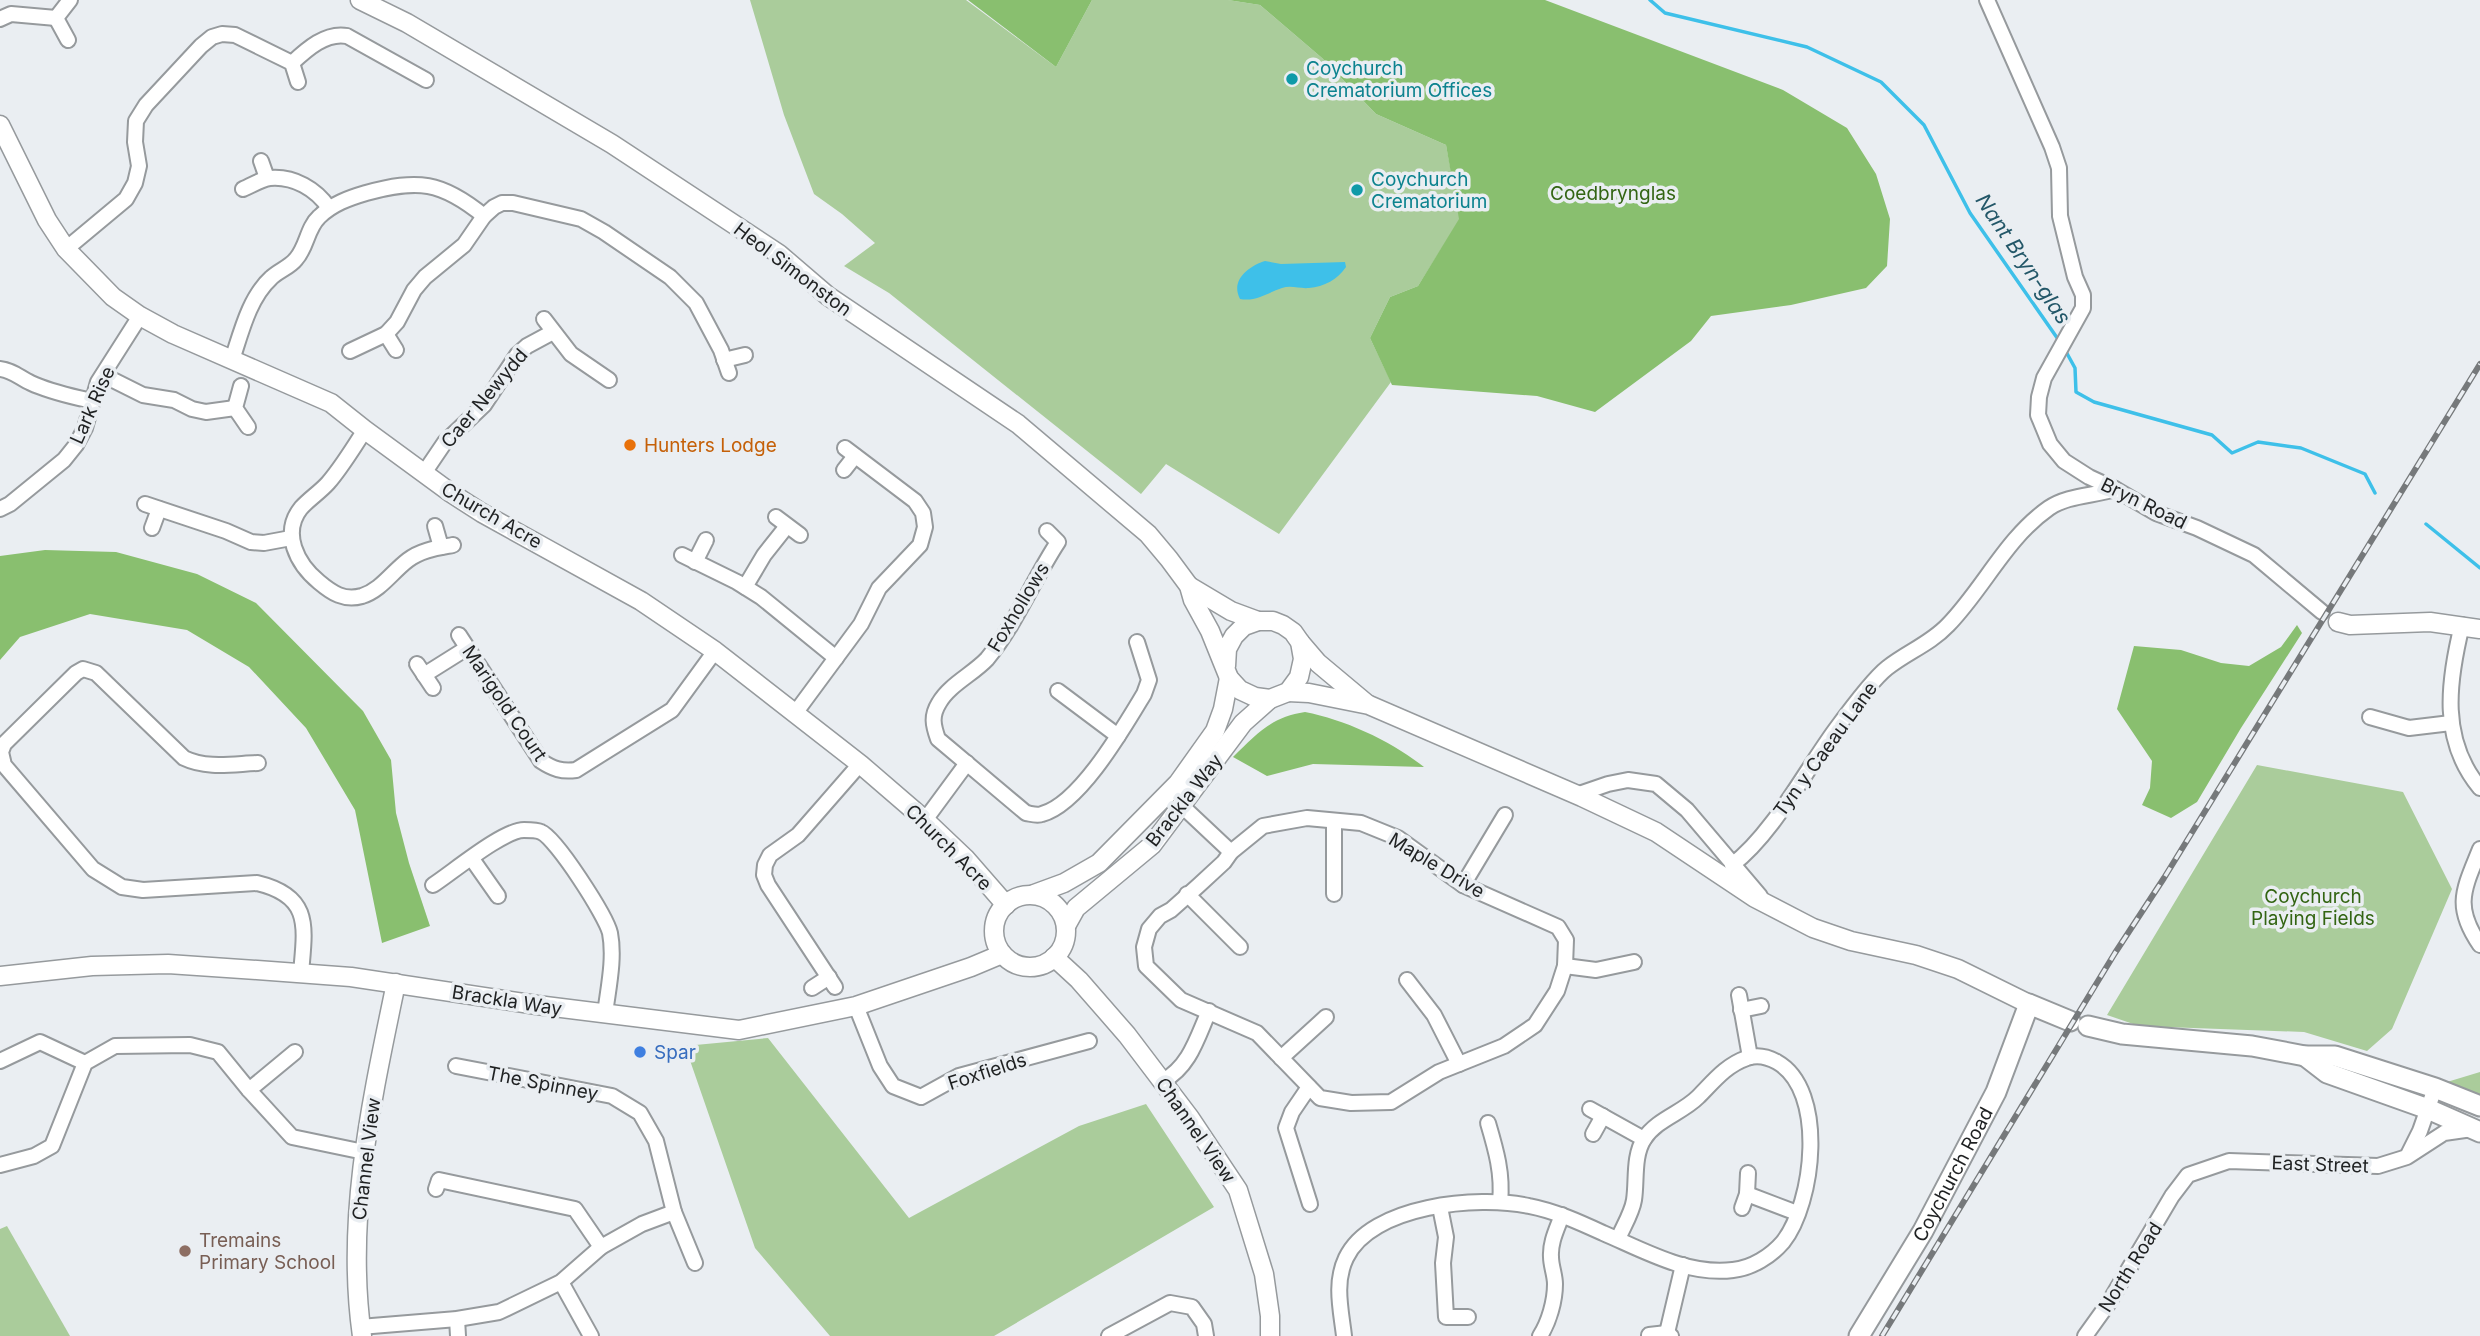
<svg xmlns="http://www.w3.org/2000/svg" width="2480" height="1336" font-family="Inter,sans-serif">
  <rect width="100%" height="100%" fill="#eaeef2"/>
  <g fill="#aacc9b">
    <polygon points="750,0 966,0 1056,67 1092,0 1228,0 1260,5 1322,58 1376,114 1446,145 1460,219 1418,286 1390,297 1370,338 1391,382 1279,534 1166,464 1141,494 889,293 844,266 875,243 842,214 814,194 784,115"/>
    <polygon points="2257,765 2403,792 2452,889 2392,1029 2367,1051 2304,1032 2139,1026 2107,1015"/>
    <polygon points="768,1038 909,1218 1079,1126 1146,1104 1214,1207 994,1336 830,1336 755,1248 685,1046"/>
    <polygon points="2480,1072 2480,1097 2447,1084 2447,1082"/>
    <polygon points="7,1226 70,1336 0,1336 0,1229"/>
  </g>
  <g fill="#89bf6f">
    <polygon points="968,0 1092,0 1056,67"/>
    <polygon points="1228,0 1545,0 1783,90 1847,128 1876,174 1890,219 1887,266 1866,288 1791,305 1711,316 1691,341 1595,412 1537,396 1392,385 1370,338 1390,297 1418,286 1459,219 1446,145 1376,114 1322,58 1260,5"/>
    <polygon points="45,550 116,552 197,574 256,603 363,711 391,760 396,813 409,863 430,926 382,943 355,810 306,728 249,667 187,630 90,614 20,637 0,660 0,556"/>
    <polygon points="2297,625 2302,633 2241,728 2197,802 2171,818 2142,805 2150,788 2152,761 2117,709 2134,646 2181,650 2221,663 2249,666 2281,647"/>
    <path d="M1305,712C1346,720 1391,741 1424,767L1313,764L1267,776L1233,757C1257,734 1271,717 1305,712Z"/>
  </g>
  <path fill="#3ec0e9" d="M1265,261L1281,264L1345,262L1346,267C1338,279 1324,287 1309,288C1300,289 1291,285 1282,288C1267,293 1256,302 1240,299C1230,280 1249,266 1265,261Z"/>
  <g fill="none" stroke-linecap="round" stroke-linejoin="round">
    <g stroke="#3ec0e9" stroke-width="3.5">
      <polyline points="1650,0 1665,13 1807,47 1881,82 1924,125 1970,213 2060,342"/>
      <polyline points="2064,348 2075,368 2076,392 2094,402 2212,435 2232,453 2258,442 2301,448 2365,474 2375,493"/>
      <polyline points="2426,524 2480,568"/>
    </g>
    <defs>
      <g id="minor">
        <polyline points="1987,0 2052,147 2059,168 2060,216 2075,277 2083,295 2083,308 2044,378 2039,397 2038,415 2050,444 2064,461 2089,477 2115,489 2156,513 2197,528 2254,555 2322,612"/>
        <polyline points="0,19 11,14 56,18"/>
        <polyline points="68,40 56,18 70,0"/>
        <path d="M292,63C307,49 326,32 347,36L426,80"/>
        <polyline points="261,161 267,178"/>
        <path d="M243,189C251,186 261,179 270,178C294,176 316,189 329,208"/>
        <polyline points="66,249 126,199 135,183 139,166 135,142 136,121 146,105 201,46 212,37 222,34 235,35 292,63 298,82"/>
        <polyline points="544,319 571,354 609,380"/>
        <polyline points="386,334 396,350"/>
        <polyline points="350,351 386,334 397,322 414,290 425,277 464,245 484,216 494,207 502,203 513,203 581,219 604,232 670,277 696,303 721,350 729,373"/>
        <path d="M232,360C241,333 249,298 271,278C278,271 290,267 296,259C307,247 307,228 319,217C332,204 349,198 366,193C418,179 441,181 484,216"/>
        <polyline points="724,360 745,355"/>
        <path d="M0,369C12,370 20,378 31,383C50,392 71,396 91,401"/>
        <polyline points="103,375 143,395 174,400 192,409 206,412 235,408"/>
        <polyline points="241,386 235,408 248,427"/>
        <path d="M365,430C353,448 342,467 328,483C320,492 309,499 301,508C281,533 297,564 319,582C332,593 344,601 362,596C381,590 392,572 408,560C421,550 437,548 453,545"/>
        <polyline points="844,470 855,456"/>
        <polyline points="424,473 445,442 484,405 517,355 527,346 553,332"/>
        <polyline points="145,504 226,531 251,542 264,543 291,538"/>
        <polyline points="0,509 10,504 64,460 76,445 85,428 98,382 140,316"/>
        <polyline points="776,517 800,535"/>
        <polyline points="435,526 441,547"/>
        <polyline points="152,528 159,509"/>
        <path d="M1047,531L1058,542C1033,580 1016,624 987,659C973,674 949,685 939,703C931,716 933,725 938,739L1026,813C1032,814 1037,816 1042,814C1080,804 1124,727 1144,694L1149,680L1137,642"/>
        <polyline points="682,555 737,582 761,597 836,658"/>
        <polyline points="695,562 706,540"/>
        <polyline points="745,587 764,555 787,526"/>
        <path d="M2462,625C2448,682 2440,740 2480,788"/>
        <path d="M459,635L541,761C553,769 562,772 576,770L672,710L715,651"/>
        <polyline points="417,664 433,688"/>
        <polyline points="424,675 467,648"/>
        <polyline points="1058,691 1118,736"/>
        <polyline points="796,712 861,624 879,588 920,545 925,527 923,513 915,501 845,448"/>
        <polyline points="2370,717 2409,728 2451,723"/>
        <path d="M258,763C232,764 207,769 184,758L96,673L83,669L76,673L4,744L1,752L4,765L93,869L122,887L143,890L257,883C312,896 305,927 301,973"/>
        <polyline points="1576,795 1608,784 1628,780 1656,784 1687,810 1760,896"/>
        <polyline points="1181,805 1231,852"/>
        <polygon points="1307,818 1361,823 1398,838 1463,885 1558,927 1566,940 1565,966 1557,991 1535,1025 1504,1046 1439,1072 1391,1102 1351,1103 1320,1098 1257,1033 1181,1000 1146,966 1144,947 1149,929 1160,916 1171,910 1198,886 1224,862 1231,852 1263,826"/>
        <polyline points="925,820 967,763"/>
        <path d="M2480,849C2464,889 2453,906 2480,945"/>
        <polyline points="472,859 498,896"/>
        <path d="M1732,865C1773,834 1805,771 1836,729C1847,714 1873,679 1887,668C1907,652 1930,644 1948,625C1984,588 2006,538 2049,508C2068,495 2094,496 2115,489"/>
        <path d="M433,885C453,872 503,830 524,830C528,830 537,830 541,832C556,838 606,916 610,933C615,959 608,989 605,1014"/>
        <polyline points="1463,885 1505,815"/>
        <polyline points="1187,894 1240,947"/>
        <polyline points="1334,894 1334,821"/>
        <polyline points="1565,966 1596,970 1634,962"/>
        <polyline points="1407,980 1434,1015 1459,1064"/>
        <polyline points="835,987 768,885 764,875 765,865 770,855 798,835 860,764"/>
        <polyline points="812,988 829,977"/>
        <polyline points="1739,995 1750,1057"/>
        <polyline points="856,1006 880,1066 893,1086 921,1097 959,1076 1089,1041"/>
        <polyline points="1741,1010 1761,1006"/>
        <polyline points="1281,1058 1326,1017"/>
        <polyline points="0,1061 40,1042 85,1063"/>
        <path d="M1163,1081C1190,1066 1197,1038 1209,1011"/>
        <polyline points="1309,1087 1292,1112 1286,1128 1310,1204"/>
        <polyline points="249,1090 295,1052"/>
        <polyline points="1590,1109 1644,1139"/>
        <path d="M1488,1123C1496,1150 1503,1174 1500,1202"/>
        <polyline points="1593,1134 1603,1116"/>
        <polyline points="2408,1155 2420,1131 2435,1088"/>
        <polyline points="0,1165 34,1156 52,1146 85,1063 115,1046 190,1045 218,1052 249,1090 292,1137 364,1152"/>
        <polyline points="436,1189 439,1180 575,1209 601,1247"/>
        <polyline points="1747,1194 1797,1213"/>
        <polyline points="1440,1207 1446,1237 1443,1263 1446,1317 1468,1317"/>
        <polyline points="1742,1208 1747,1194 1748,1173"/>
        <polyline points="674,1212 695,1263"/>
        <polyline points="561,1282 591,1336"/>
        <polyline points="457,1319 458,1336"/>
        <polyline points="360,1327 457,1319 499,1312 561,1282 601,1247 642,1224 674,1212 656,1141 640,1113 612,1096 456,1066"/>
        <polyline points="1667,1333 1683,1265"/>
        <polyline points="1649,1335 1667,1333 1671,1336"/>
        <polyline points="1109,1336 1170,1303 1192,1307 1204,1324 1206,1336"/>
        <path d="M1344,1336C1341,1310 1334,1283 1346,1258C1371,1205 1478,1195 1529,1206C1555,1211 1579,1222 1603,1233C1643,1250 1688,1276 1733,1270C1752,1268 1771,1256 1783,1242C1814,1203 1827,1090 1777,1062C1768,1057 1758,1054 1747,1058C1726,1065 1713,1082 1698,1097C1682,1113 1657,1119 1644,1139C1633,1156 1637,1181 1634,1200C1632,1213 1623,1227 1618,1239"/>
        <path d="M1540,1336C1549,1322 1555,1301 1555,1284C1555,1275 1551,1266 1551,1257C1550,1242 1557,1229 1562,1215"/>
        <polyline points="2085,1336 2108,1304 2172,1196 2188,1175 2229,1161 2378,1166 2407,1157 2444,1133 2472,1129"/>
      </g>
      <g id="tertiary">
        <polyline points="360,0 407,23 612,144 779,254 828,296 1018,424 1148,534 1169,559 1189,586 1193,600 1210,631 1229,678 1240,690 1255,697 1270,699 1288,692 1299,677 1303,659 1300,642 1293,632 1283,625 1273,621 1258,621 1244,626 1234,636 1227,649 1226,666"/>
        <polyline points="0,125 47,220 66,249 113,297 140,316 173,334 331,403 365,430 451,493 482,513 641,601 715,651 860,764 925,820 965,858 1006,905"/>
        <polyline points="1189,586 1231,611 1258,621"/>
        <polyline points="2338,622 2350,625 2430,622 2480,629"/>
        <polyline points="1300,642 1318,663 1367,704"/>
        <polyline points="1288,692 1309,693 1369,705 1582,797 1656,832 1755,898 1813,928 1851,941 1916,955 1958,969 2029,1004"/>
        <polyline points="1034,894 1064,883 1099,863 1178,783 1215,731 1223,709 1229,678"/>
        <circle cx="1030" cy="931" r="36"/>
        <polyline points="1066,926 1076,908 1152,845 1243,723 1270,699"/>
        <polyline points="1054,957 1079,980 1127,1035 1190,1118 1238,1190 1264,1274 1270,1316 1270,1336"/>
        <polyline points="0,976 92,966 168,964 257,970 351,977 537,1005 739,1030 856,1006 971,967 1002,954"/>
        <path d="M362,1336C345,1217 372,1099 396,983"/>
      </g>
      <g id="secondary">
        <polyline points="2088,1026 2122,1034 2252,1046 2305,1056 2335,1056 2435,1088 2480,1106"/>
        <polyline points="2305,1056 2327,1073 2428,1109 2480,1132"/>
        <path id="s1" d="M1859,1336L1923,1231L1996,1092L2029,1004L2070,1021"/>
      </g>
    </defs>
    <use href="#minor" stroke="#969a9d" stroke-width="18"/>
    <use href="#tertiary" stroke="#969a9d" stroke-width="21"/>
    <use href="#secondary" stroke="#969a9d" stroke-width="23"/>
    <use href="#minor" stroke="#fff" stroke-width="14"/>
    <use href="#tertiary" stroke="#fff" stroke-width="18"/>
    <use href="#secondary" stroke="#fff" stroke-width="19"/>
    <defs>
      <polyline id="rail" points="1882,1336 2115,953 2164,878 2480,364"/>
    </defs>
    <use href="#rail" stroke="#76797b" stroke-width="6"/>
    <use href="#rail" stroke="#eaeef2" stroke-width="3.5" stroke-dasharray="10" stroke-linecap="butt"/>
  </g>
  <g fill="#0f9aa8" stroke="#eaeef2" stroke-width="2.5">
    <circle cx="1292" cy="79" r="7"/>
    <circle cx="1357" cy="190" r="7"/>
  </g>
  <circle fill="#e8710a" stroke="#eaeef2" stroke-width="2.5" cx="630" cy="445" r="7"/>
  <circle fill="#3f7fe0" stroke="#eaeef2" stroke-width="2.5" cx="640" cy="1052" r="7"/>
  <circle fill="#8d6e63" stroke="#eaeef2" stroke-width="2.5" cx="185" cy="1251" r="7"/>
  <g text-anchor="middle" stroke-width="7" stroke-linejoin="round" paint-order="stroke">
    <g font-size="19" fill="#0d838f" stroke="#eaeef2" text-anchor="start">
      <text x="1306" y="75">Coychurch<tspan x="1306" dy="22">Crematorium Offices</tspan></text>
      <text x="1371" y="186">Coychurch<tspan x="1371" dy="22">Crematorium</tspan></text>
    </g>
    <g font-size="19" fill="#336513" stroke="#eaeef2">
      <text x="1613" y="200">Coedbrynglas</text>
      <text x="2313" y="903">Coychurch<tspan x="2313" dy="22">Playing Fields</tspan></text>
    </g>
    <g font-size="19" fill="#1f2122" stroke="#eaeef2">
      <text transform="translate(793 269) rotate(37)" y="7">Heol Simonston</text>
      <text transform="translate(484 398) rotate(-50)" y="7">Caer Newydd</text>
      <text transform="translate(92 405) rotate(-66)" y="7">Lark Rise</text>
      <text transform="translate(2144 503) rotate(26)" y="7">Bryn Road</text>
      <text transform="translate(492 515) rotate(30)" y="7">Church Acre</text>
      <text transform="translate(1018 607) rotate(-59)" y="7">Foxhollows</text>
      <text transform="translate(505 703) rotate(56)" y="7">Marigold Court</text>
      <text transform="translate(1825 749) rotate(-54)" y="7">Tyn y Caeau Lane</text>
      <text transform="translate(1184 800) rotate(-52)" y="7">Brackla Way</text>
      <text transform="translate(949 847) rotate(45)" y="7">Church Acre</text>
      <text transform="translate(1437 865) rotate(31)" y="7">Maple Drive</text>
      <text transform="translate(507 1000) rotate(9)" y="7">Brackla Way</text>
      <text transform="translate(987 1071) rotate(-18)" y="7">Foxfields</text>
      <text transform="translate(543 1083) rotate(11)" y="7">The Spinney</text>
      <text transform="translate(1196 1130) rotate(55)" y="7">Channel View</text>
      <text transform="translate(366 1159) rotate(-83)" y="7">Channel View</text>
      <text transform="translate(2320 1164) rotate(2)" y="7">East Street</text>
      <text dy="7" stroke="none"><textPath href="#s1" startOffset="187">Coychurch Road</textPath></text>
      <text transform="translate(2130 1267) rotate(-58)" y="7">North Road</text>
    </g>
    <g font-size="19" fill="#c56008" stroke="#eaeef2" text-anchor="start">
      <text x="644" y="452">Hunters Lodge</text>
    </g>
    <g font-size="19" fill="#366cbe" stroke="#eaeef2" text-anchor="start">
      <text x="654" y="1059">Spar</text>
    </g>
    <g font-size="19" fill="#785e54" stroke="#eaeef2" text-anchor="start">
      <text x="199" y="1247">Tremains<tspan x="199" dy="22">Primary School</tspan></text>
    </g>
    <g font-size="21" font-style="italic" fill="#235768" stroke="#eaeef2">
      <text transform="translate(2023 259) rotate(56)" y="7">Nant Bryn-glas</text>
    </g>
  </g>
</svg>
